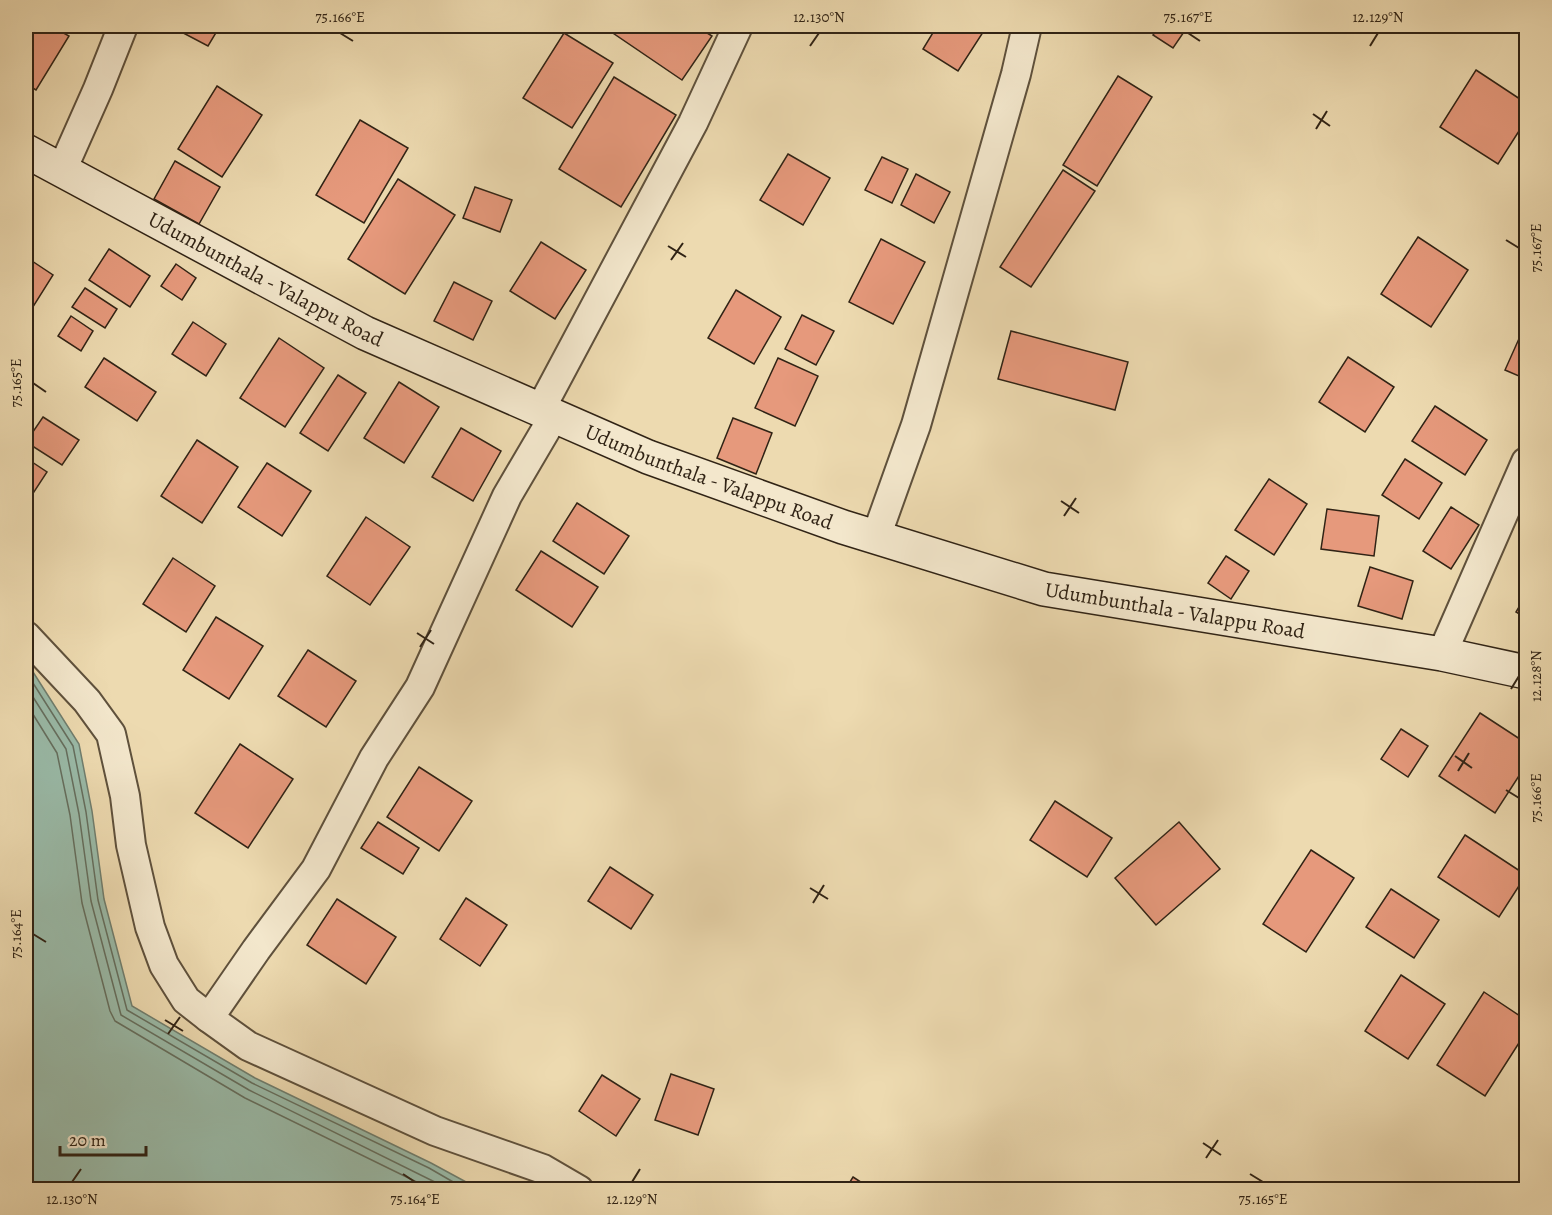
<svg xmlns="http://www.w3.org/2000/svg" width="1552" height="1215" font-family="Alegreya,serif">
  <rect width="100%" height="100%" fill="#eddab0"/>
  <filter id="stains"><feTurbulence type="fractalNoise" baseFrequency=".00333" numOctaves="4"/><feColorMatrix values="0 0 0 0 .2 0 0 0 0 .09 0 0 0 0 .02 0 0 0 .5 -.17"/></filter>
  <radialGradient id="worn" r=".72"><stop offset=".6" stop-color="#630" stop-opacity="0"/><stop offset="1" stop-color="#630" stop-opacity=".3"/></radialGradient>
  <polygon fill="#9abba9" stroke="#707e6e" stroke-width="1.5" points="26,661 79,744 92,811 104,899 132,1006 255,1078 431,1163 479,1189 26,1189"/>
  <g fill="none" stroke-linecap="round" stroke-linejoin="round">
    <g stroke="#656f5f" stroke-width="1.5">
      <polyline points="26,672 73,746 86,812 98,900 127,1010 252,1083 429,1168 467,1190"/>
      <polyline points="26,686 66,749 79,814 91,901 121,1015 249,1090 451,1190"/>
      <polyline points="26,703 57,753 70,815 82,903 110,1011 115,1021 245,1098 433,1190"/>
    </g>
  </g>
  <g fill="#e6997c" stroke="#302315" stroke-width="1.5">
    <polygon points="26,26 51,26 69,36 36,90 26,84"/>
    <polygon points="170,26 220,26 208,46"/>
    <polygon points="609,26 696,26 712,36 682,80 607,29"/>
    <polygon points="937,26 987,26 958,71 923,49"/>
    <polygon points="1159,26 1188,26 1173,48 1153,35"/>
    <polygon points="564,33 613,63 572,128 523,98"/>
    <polygon points="1476,70 1526,103 1526,120 1498,164 1440,127"/>
    <polygon points="1118,76 1152,97 1097,186 1063,165"/>
    <polygon points="614,77 676,115 621,207 559,169"/>
    <polygon points="217,86 262,115 222,177 178,149"/>
    <polygon points="360,120 408,148 364,223 316,195"/>
    <polygon points="788,154 830,178 803,225 760,200"/>
    <polygon points="882,157 908,169 892,203 865,190"/>
    <polygon points="175,161 220,187 199,224 154,199"/>
    <polygon points="1063,170 1095,191 1031,287 1000,267"/>
    <polygon points="916,174 950,192 934,223 901,205"/>
    <polygon points="398,179 455,215 405,294 348,259"/>
    <polygon points="475,187 512,200 500,232 463,218"/>
    <polygon points="1418,237 1468,270 1431,327 1381,294"/>
    <polygon points="881,239 925,262 893,324 849,302"/>
    <polygon points="541,242 586,270 555,319 510,291"/>
    <polygon points="109,249 150,276 130,307 89,280"/>
    <polygon points="26,257 53,275 26,318"/>
    <polygon points="176,264 196,278 182,300 161,286"/>
    <polygon points="454,282 492,301 473,340 434,321"/>
    <polygon points="85,288 117,309 105,328 72,307"/>
    <polygon points="736,290 781,317 754,364 708,338"/>
    <polygon points="802,315 834,331 816,365 785,349"/>
    <polygon points="71,316 93,331 81,351 58,336"/>
    <polygon points="193,322 226,344 206,376 172,354"/>
    <polygon points="1526,323 1526,379 1505,370"/>
    <polygon points="1011,331 1128,362 1115,410 998,379"/>
    <polygon points="279,338 324,368 285,427 240,398"/>
    <polygon points="1348,357 1394,387 1365,432 1319,402"/>
    <polygon points="104,358 156,392 137,421 85,387"/>
    <polygon points="778,358 818,376 795,426 755,408"/>
    <polygon points="338,375 366,393 328,451 300,433"/>
    <polygon points="399,382 439,407 404,463 364,438"/>
    <polygon points="1435,406 1487,440 1465,475 1412,441"/>
    <polygon points="43,417 79,440 62,465 26,442"/>
    <polygon points="733,418 772,433 756,474 717,458"/>
    <polygon points="461,428 501,451 473,501 432,477"/>
    <polygon points="197,440 238,467 202,523 161,496"/>
    <polygon points="26,458 47,472 32,495 26,490"/>
    <polygon points="1405,459 1442,483 1419,519 1382,495"/>
    <polygon points="267,463 311,491 282,536 238,507"/>
    <polygon points="1269,479 1307,504 1274,555 1235,530"/>
    <polygon points="577,503 629,536 604,574 553,541"/>
    <polygon points="1451,507 1479,525 1451,569 1423,551"/>
    <polygon points="1327,509 1379,516 1374,556 1321,549"/>
    <polygon points="366,517 410,547 370,605 327,576"/>
    <polygon points="541,551 598,587 572,627 516,590"/>
    <polygon points="1226,556 1249,571 1231,599 1208,583"/>
    <polygon points="173,558 215,586 186,632 143,604"/>
    <polygon points="1370,567 1413,581 1402,619 1358,606"/>
    <polygon points="1526,595 1526,618 1516,612"/>
    <polygon points="216,617 263,646 229,699 183,670"/>
    <polygon points="308,650 356,681 326,727 278,696"/>
    <polygon points="1480,713 1526,743 1526,765 1495,813 1439,776"/>
    <polygon points="1401,729 1428,746 1408,777 1381,759"/>
    <polygon points="240,744 293,779 248,848 195,813"/>
    <polygon points="419,767 472,801 439,851 387,817"/>
    <polygon points="1055,801 1112,838 1087,877 1030,840"/>
    <polygon points="378,822 419,848 403,874 361,848"/>
    <polygon points="1179,822 1220,869 1156,925 1115,878"/>
    <polygon points="1465,835 1526,875 1499,917 1438,877"/>
    <polygon points="1311,850 1354,878 1306,952 1263,924"/>
    <polygon points="610,867 653,895 631,929 588,901"/>
    <polygon points="1391,889 1439,920 1414,958 1366,927"/>
    <polygon points="466,898 507,925 480,966 440,939"/>
    <polygon points="337,899 396,937 366,984 307,945"/>
    <polygon points="1401,975 1445,1004 1408,1059 1365,1031"/>
    <polygon points="1484,992 1526,1020 1526,1032 1485,1096 1437,1065"/>
    <polygon points="671,1074 714,1089 698,1135 655,1120"/>
    <polygon points="602,1075 640,1099 616,1136 579,1111"/>
    <polygon points="853,1177 873,1190 845,1190"/>
  </g>
  <g fill="none" stroke-linecap="round" stroke-linejoin="round">
    <defs>
      <g id="minor">
        <polyline points="62,170 98,89 123,26"/>
        <polyline points="540,410 693,123 738,26"/>
        <polyline points="554,416 507,496 420,687 374,758 316,869 256,950 209,1018 248,1046 435,1131 543,1169 579,1190"/>
        <polyline points="876,537 916,425 1016,74 1027,26"/>
        <polyline points="26,636 87,701 111,734 125,796 131,845 150,927 164,965 186,1000 209,1018"/>
        <polyline points="1442,654 1526,462"/>
      </g>
      <g id="secondary">
        <path id="s1" d="M26,151L365,333L648,457L843,527L1044,589L1442,654L1526,672"/>
      </g>
    </defs>
    <use href="#minor" stroke="#5f513c" stroke-width="32"/>
    <use href="#secondary" stroke="#302315" stroke-width="36"/>
    <use href="#minor" stroke="#f3e7cc" stroke-width="28"/>
    <use href="#secondary" stroke="#f3e7cc" stroke-width="33"/>
  </g>
  <path fill="none" stroke="#302315" stroke-width="2" d="M340,33L353,41M1188,33L1200,41M810,46L819,33M1370,46L1378,33M1313,114L1330,126M1316,129L1327,111M1506,240L1519,248M668,246L686,257M671,260L683,243M33,383L46,392M1061,501L1079,513M1064,516L1076,498M417,633L434,644M420,647L431,630M1511,689L1519,676M1455,756L1472,768M1458,771L1469,753M1506,790L1519,798M810,888L828,899M813,903L824,885M33,934L46,942M165,1020L183,1031M168,1034L180,1017M1203,1143L1221,1155M1206,1158L1218,1140M403,1174L415,1182M1250,1174L1263,1182M72,1182L81,1169M632,1182L640,1169"/>
  <g text-anchor="middle" stroke-width="6" stroke-linejoin="round" paint-order="stroke">
    <g font-size="21" fill="#302315" stroke="#f3e7cc">
      <text dy="7" stroke="none"><textPath href="#s1" startOffset="272">Udumbunthala - Valappu Road</textPath></text>
      <text dy="7" stroke="none"><textPath href="#s1" startOffset="758">Udumbunthala - Valappu Road</textPath></text>
      <text dy="7" stroke="none"><textPath href="#s1" startOffset="1244">Udumbunthala - Valappu Road</textPath></text>
    </g>
  </g>
  <rect width="1552" height="1215" fill="none" stroke="#eddab0" stroke-width="66"/>
  <path d="M60 1146v9h86v-9" fill="none" stroke="#302315" stroke-width="3"/>
  <text x="69" y="1146" font-size="18" fill="#302315" stroke="#f3e7cc" stroke-width="4.5" paint-order="stroke">20 m</text>
  <rect x="33" y="33" width="1486" height="1149" fill="none" stroke="#302315" stroke-width="2"/>
  <g font-size="15" text-anchor="middle" fill="#302315">
    <text x="340" y="22">75.166°E</text>
    <text x="819" y="22">12.130°N</text>
    <text x="1188" y="22">75.167°E</text>
    <text x="1378" y="22">12.129°N</text>
    <text transform="translate(1536 248) rotate(-90)" y="5">75.167°E</text>
    <text transform="translate(16 383) rotate(-90)" y="5">75.165°E</text>
    <text transform="translate(1536 676) rotate(-90)" y="5">12.128°N</text>
    <text transform="translate(1536 798) rotate(-90)" y="5">75.166°E</text>
    <text transform="translate(16 934) rotate(-90)" y="5">75.164°E</text>
    <text x="72" y="1204">12.130°N</text>
    <text x="415" y="1204">75.164°E</text>
    <text x="632" y="1204">12.129°N</text>
    <text x="1263" y="1204">75.165°E</text>
  </g>
  <rect width="100%" height="100%" filter="url(#stains)"/>
  <rect width="100%" height="100%" fill="url(#worn)"/>
</svg>
